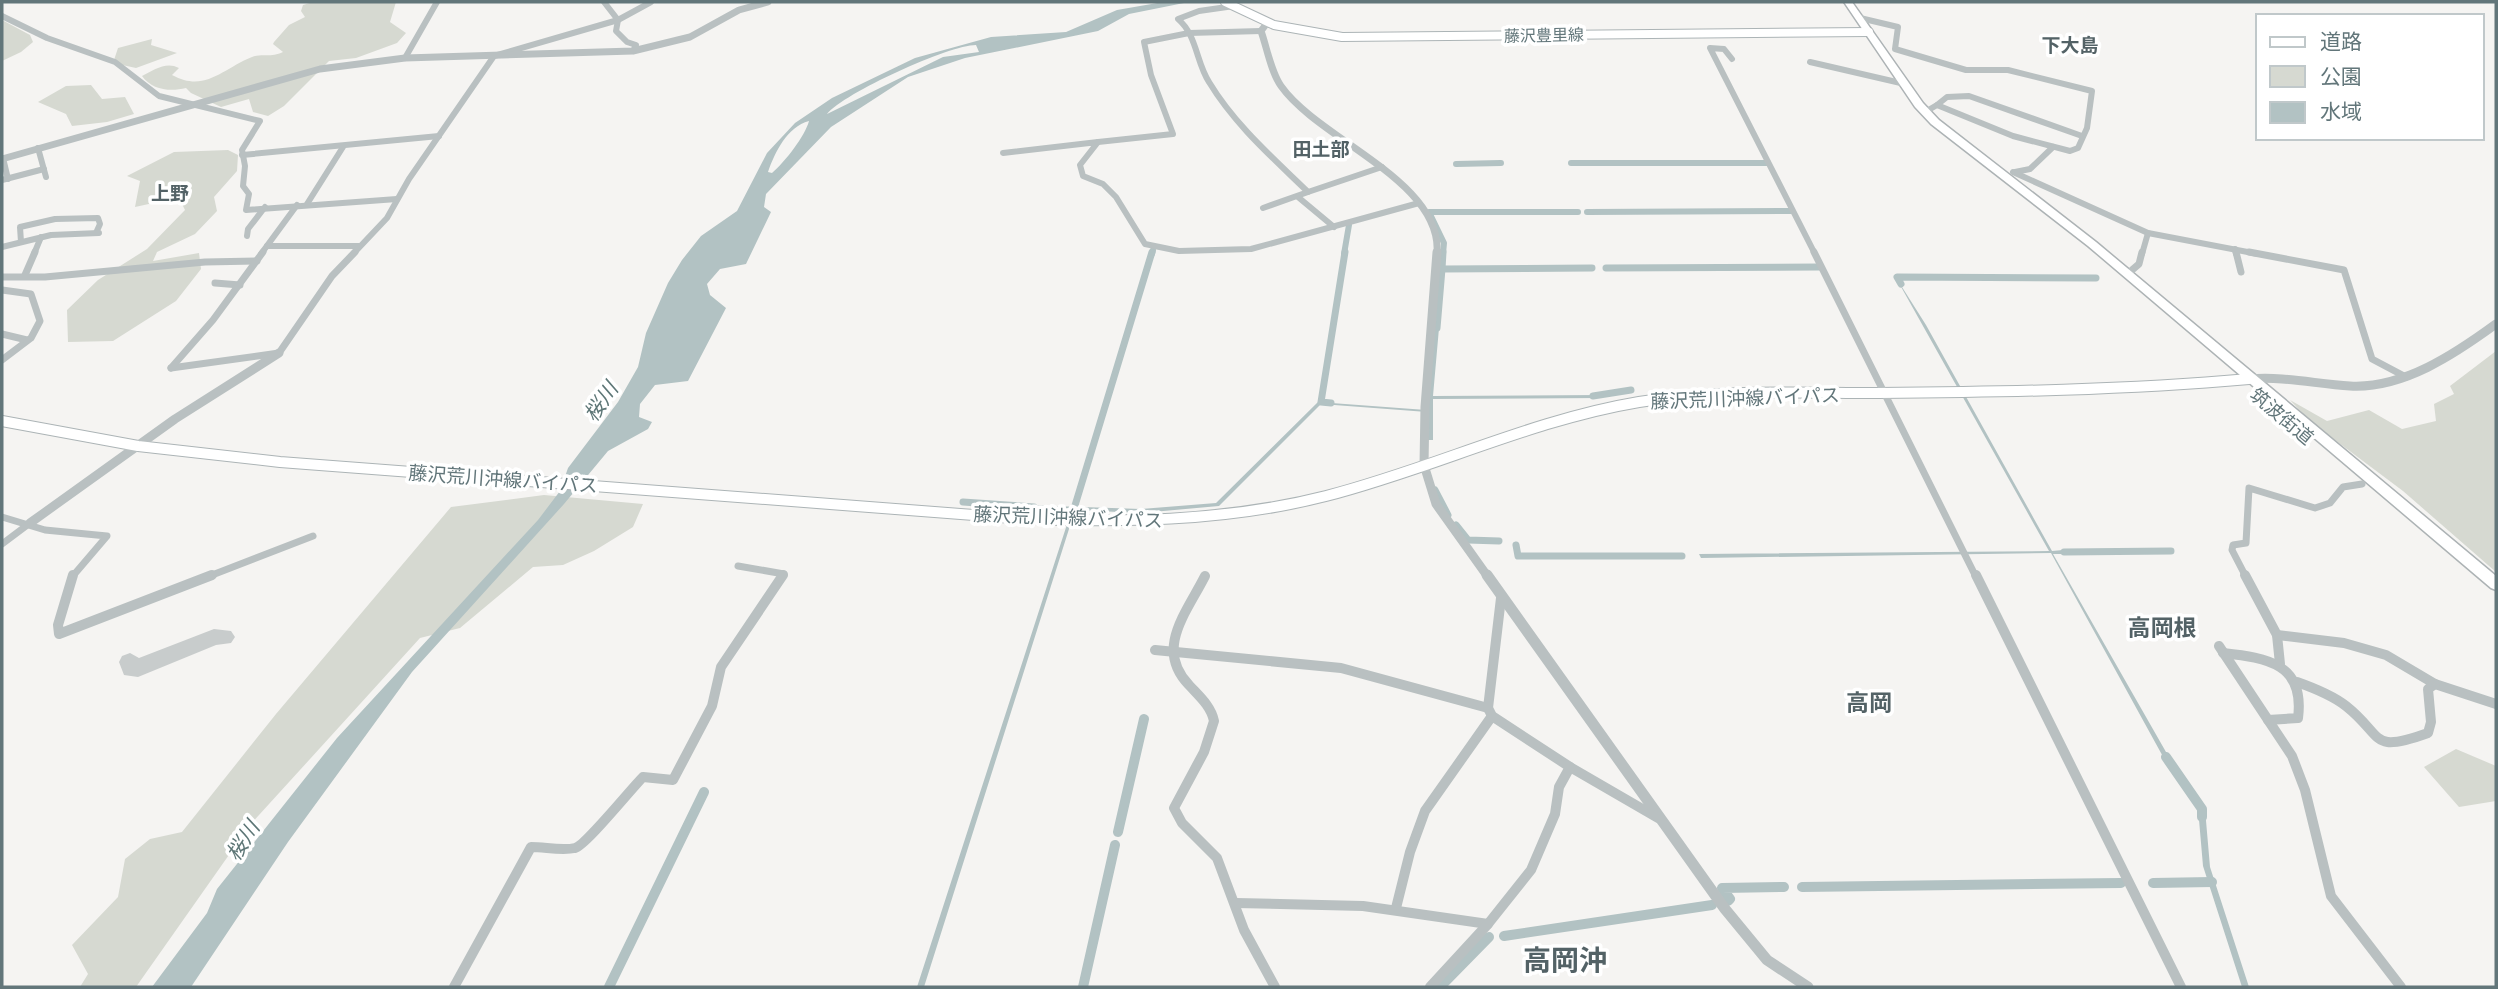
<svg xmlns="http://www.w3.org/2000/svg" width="2498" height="989" font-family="Ubuntu,'Noto Sans JP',sans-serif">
  <rect width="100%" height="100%" fill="#f5f4f2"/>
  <g fill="#d6d9d1">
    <path d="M313,2H396L390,22L406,33L397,43L356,58L329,61L284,106L268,116L253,112L249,99L221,107L191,93L186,88C170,92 152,90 142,76C154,70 166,61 179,68L172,75C205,93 222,69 252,57C262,53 271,58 283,52L273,44L274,42L289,25L305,17L301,11L303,5Z"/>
    <polygon points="2,20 30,35 33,42 21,52 2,61"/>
    <polygon points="152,39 151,45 177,53 136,68 113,63 118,48"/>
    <polygon points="91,85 102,99 125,97 134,114 107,122 72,126 66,114 38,102 66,86"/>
    <polygon points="228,150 238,155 237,171 214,197 217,211 195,234 157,252 153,261 199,253 201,269 176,301 113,341 68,342 67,310 98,280 147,249 185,210 181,202 167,200 135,207 140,181 127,176 174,152"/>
    <polygon points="2496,351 2496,572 2403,491 2311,422 2290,400 2327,421 2369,410 2402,429 2436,421 2434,404 2454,394 2450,386"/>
    <polygon points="544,495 643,504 633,527 594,551 563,565 533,567 460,628 420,638 250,825 136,987 80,987 88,974 72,945 118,897 125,859 150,839 182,832 276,714 451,507"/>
    <polygon points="2456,749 2496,766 2496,801 2459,807 2424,767"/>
  </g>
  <g fill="#b2c2c3" fill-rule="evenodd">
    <path d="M1163,2H1189L1129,14L1098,31L965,58L908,77L831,127L766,194L764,207L771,212L746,264L720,269L707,284L710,295L726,308L688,381L655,385L640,404L639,417L652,422L648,429L608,451L564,504L412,672L288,842L191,987H152L207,913L217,889L337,738L538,520L560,491L568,468L618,402L638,367L646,333L668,283L682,260L701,236L737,211L767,153L795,123L832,98L915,58L991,37L1066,32L1117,10ZM976,45L979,52L943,57L827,114C844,93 949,45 976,45ZM809,121C805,136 785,162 772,173L768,172C775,152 787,127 809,121Z"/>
    <polygon points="1895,276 1926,325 2052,551 2063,550 2066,554 2053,554 2174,766 2169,766 2161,753 2051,553 1701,558 1699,554 2049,551"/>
    <polygon points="1435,328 1439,328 1433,396 1601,395 1602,398 1433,399 1433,440 1428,440 1427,412 1321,404 1219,506 1141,513 1075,510 924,987 917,987 1071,512 1023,508 1024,505 1141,509 1216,503 1318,402 1426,410"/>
    <polygon points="2198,808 2205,809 2210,867 2249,987 2242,987 2203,866"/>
  </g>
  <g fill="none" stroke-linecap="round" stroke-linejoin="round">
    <g stroke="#b2c2c3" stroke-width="6">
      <polyline points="1571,163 1768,163"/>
      <polyline points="1456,164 1501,163"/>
      <polyline points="1587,212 1791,211"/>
      <polyline points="1152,254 1153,250"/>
      <polyline points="1344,254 1349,225"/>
      <polyline points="1443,254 1444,243 1429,212 1578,212"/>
    </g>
    <g stroke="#b2c2c3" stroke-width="7">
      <polyline points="1606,268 1819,267"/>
      <polyline points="1442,269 1443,252"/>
      <polyline points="1901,284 1897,277 2096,278"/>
      <polyline points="1437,328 1442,269 1592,268"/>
      <polyline points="1593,396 1631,390"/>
      <polyline points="1331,403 1321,402 1345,252"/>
      <polyline points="1435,490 1448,515"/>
      <polyline points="963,502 1034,507"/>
      <polyline points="1073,512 1152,252"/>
      <polyline points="1456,525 1468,540 1499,541"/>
      <polyline points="1516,545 1518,556 1682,556"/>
      <polyline points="2064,552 2171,551"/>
    </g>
    <g stroke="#b2c2c3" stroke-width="10">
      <polyline points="2166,757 2202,809 2202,817"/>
      <polyline points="1118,832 1144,719"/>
      <polyline points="2153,883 2212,882"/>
      <polyline points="1802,887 2121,883"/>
      <polyline points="1728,901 1730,899 1722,888 1784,887"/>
      <polyline points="1504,936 1712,905"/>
      <polyline points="609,987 704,792"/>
      <polyline points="1083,987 1115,845"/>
      <polyline points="1440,987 1489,937"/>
    </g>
    <polygon fill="#c8cccc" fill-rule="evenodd" points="214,629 231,631 235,637 231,643 216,645 138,677 124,675 119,662 122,656 130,653 139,658"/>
    <defs>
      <polyline id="secondary-far1" points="1225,2 1274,25 1342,37 1869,32"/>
      <path id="secondary" d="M2,421L138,446L280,462L1013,518C1118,523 1224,522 1326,496C1432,469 1531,420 1639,402C1718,389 1799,393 1878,393C2002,392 2125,390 2249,379"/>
      <polygon id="trunk" points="1844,2 1852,2 1923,103 1939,120 2096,242 2496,576 2496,590 2491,588 2088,246 1931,124 1915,107"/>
    </defs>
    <use href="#secondary-far1" stroke="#acb4b6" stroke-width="10"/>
    <use href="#secondary" stroke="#acb4b6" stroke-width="12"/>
    <use href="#trunk" stroke="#adb3b5" stroke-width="3"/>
    <g stroke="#b9c0c1" stroke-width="6">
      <polyline points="604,2 618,20 616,31 627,42 636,45 633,51"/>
      <path d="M1234,6L1199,11L1178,19C1197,35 1196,62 1209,82C1235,125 1273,158 1308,192L1263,208"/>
      <polyline points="2,16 47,38 115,62 159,96 260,121 242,150 245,166 243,186 249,194 246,210 397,199"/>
      <polyline points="1860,18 1898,27 1895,49 1966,70 2008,70 2092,91 2087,128 2078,148 2070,151 2013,136 1937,105 1925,112"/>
      <polyline points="405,58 437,2"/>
      <polyline points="1732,59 1724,49 1710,48 1815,254"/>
      <polyline points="1810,62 1905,84"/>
      <polyline points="1937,105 1947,97 1969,96 2082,136"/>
      <polyline points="1098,142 1173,134 1151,75 1144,42 1189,33 1261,31"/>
      <polyline points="38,148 46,177"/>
      <polyline points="1003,153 1098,142 1080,165 1083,176 1103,184 1116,197 1145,244 1179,251 1251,249 1419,203"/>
      <polyline points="242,155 439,136"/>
      <polyline points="3,158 8,179"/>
      <polyline points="2013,172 2148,233 2258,254"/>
      <polyline points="2015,172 2030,169 2053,147"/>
      <polyline points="2,180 44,169"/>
      <polyline points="1308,192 1382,167"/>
      <polyline points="1298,197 1334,227"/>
      <polyline points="307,204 343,147"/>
      <polyline points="247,236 248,229 265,207"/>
      <polyline points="21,242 20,227 55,219 98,218 100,224 96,233"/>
      <polyline points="267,246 359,246"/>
      <polyline points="2,247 51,235 99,233"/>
      <polyline points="2235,249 2236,254"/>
      <polyline points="34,254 41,237"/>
      <polyline points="261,254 297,205"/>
      <polyline points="353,254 387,218 409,179 494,56 618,20 651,2"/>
      <polyline points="2142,254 2148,233"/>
    </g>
    <g stroke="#b9c0c1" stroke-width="7">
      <polyline points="1814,252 1976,577"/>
      <polyline points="2236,252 2241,272"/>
      <polyline points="2249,252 2344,270 2372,359 2406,377"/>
      <polyline points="2132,270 2139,264 2142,252"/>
      <polyline points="25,275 35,252"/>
      <polyline points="2,277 45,277 205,262 257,261"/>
      <polyline points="215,283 240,285"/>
      <polyline points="2,290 31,294 40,321 31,338 2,360"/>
      <polyline points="2,334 27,340"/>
      <polyline points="171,368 279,353 332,276 355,252"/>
      <polyline points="171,368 213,320 263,252"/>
      <polyline points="2,517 45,530 107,536 72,577"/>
      <polyline points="2,544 30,523"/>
      <polyline points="738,566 784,574 782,577"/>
      <polyline points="207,577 313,536"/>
      <polyline points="2246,577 2232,550 2233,545 2246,543 2249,488 2315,508 2330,503 2343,487 2362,484"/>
    </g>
    <g stroke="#b9c0c1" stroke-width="10">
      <polyline points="73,575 58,625 59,634 212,575"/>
      <polyline points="1976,575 2181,987"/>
      <polyline points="2245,575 2277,635 2280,664"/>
      <path d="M1205,576C1187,612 1154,649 1189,685C1199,696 1211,706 1214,721L1204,752L1174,808L1182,823L1217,858L1244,930L1275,987"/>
      <polyline points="2277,635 2344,643 2386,655 2435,684 2496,704"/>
      <polyline points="2219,646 2292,756 2305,790 2331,896 2401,987"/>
      <polyline points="1155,650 1341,668 1488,708"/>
      <path d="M2223,653C2268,658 2305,664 2298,718L2268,720"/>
      <path d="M2297,682C2314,688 2332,695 2346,706C2385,737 2369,754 2428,733L2431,722L2428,689L2435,684"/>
      <polyline points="1570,767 1658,818"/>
      <polyline points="1236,903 1363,906 1488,924"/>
      <polyline points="1396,908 1410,852 1425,811 1492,716"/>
      <path d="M454,987L531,847C545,847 562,851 575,848C585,846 631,789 643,777L673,780L712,706L721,667L783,575"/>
      <polyline points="1430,987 1488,924 1531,870 1555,814 1559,787 1570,767 1492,716 1488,708 1501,598"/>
    </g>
    <g stroke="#b9c0c1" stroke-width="7">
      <path d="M1267,23L1261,31C1267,48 1271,72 1281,86C1319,140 1443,181 1437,254"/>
      <polyline points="2,159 320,69 405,58 633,51 690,37 739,10 768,2"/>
    </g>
    <g stroke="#b9c0c1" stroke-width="9">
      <polyline points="1437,252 1425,407 1424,465 1436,504 1488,577"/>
      <path d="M2249,379C2284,376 2316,384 2350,386C2403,389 2455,354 2496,324"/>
      <polyline points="30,523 175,419 279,353"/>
    </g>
    <polyline stroke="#b9c0c1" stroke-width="11" points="1487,575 1725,909 1767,960 1808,987"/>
    <use href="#secondary-far1" stroke="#fff" stroke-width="8"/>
    <use href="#secondary" stroke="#fff" stroke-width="10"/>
    <use href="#trunk" fill="#fff" fill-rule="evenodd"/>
  </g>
  <g text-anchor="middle" stroke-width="7" stroke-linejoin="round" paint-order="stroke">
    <g font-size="16" fill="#62767a" stroke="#fff">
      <text transform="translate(1544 35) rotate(-1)" y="6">藤沢豊里線</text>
    </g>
    <g font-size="19" font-weight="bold" fill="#536266" stroke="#fff">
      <text x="2070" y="52">下大島</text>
      <text x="1321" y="156">田土部</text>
      <text x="170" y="200">上野</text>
    </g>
    <g font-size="19" fill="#62767a" stroke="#fff">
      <text transform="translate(1745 398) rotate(-2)" y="7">藤沢荒川沖線バイパス</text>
      <text transform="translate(2282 416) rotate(40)" y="7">筑波街道</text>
      <text transform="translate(503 479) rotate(4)" y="7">藤沢荒川沖線バイパス</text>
      <text transform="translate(1068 517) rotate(2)" y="7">藤沢荒川沖線バイパス</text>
    </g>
    <g font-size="21" font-style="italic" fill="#5d7676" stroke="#fff">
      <text transform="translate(601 402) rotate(-55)" y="7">桜川</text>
      <text transform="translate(243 841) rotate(-57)" y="7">桜川</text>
    </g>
    <g font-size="23" font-weight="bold" fill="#536266" stroke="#fff">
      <text x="2162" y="636">高岡根</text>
      <text x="1869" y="711">高岡</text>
    </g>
    <g font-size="28" font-weight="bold" fill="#536266" stroke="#fff">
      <text x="1565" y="970">高岡沖</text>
    </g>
  </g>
  <rect width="2498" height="989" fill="none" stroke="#62767a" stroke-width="7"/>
  <rect x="2256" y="14" width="228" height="126" fill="#ffffff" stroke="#c0c8ca" stroke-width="2"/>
  <rect x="2270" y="37" width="35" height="10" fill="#ffffff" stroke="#c0c8ca" stroke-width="2"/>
  <text x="2320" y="49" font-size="21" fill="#62767a">道路</text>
  <rect x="2270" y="66" width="35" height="21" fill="#d6d9d1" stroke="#c0c8ca" stroke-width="2"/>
  <text x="2320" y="84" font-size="21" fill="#62767a">公園</text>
  <rect x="2270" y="102" width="35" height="21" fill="#b2c2c3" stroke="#c0c8ca" stroke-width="2"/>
  <text x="2320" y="119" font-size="21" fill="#62767a">水域</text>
</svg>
